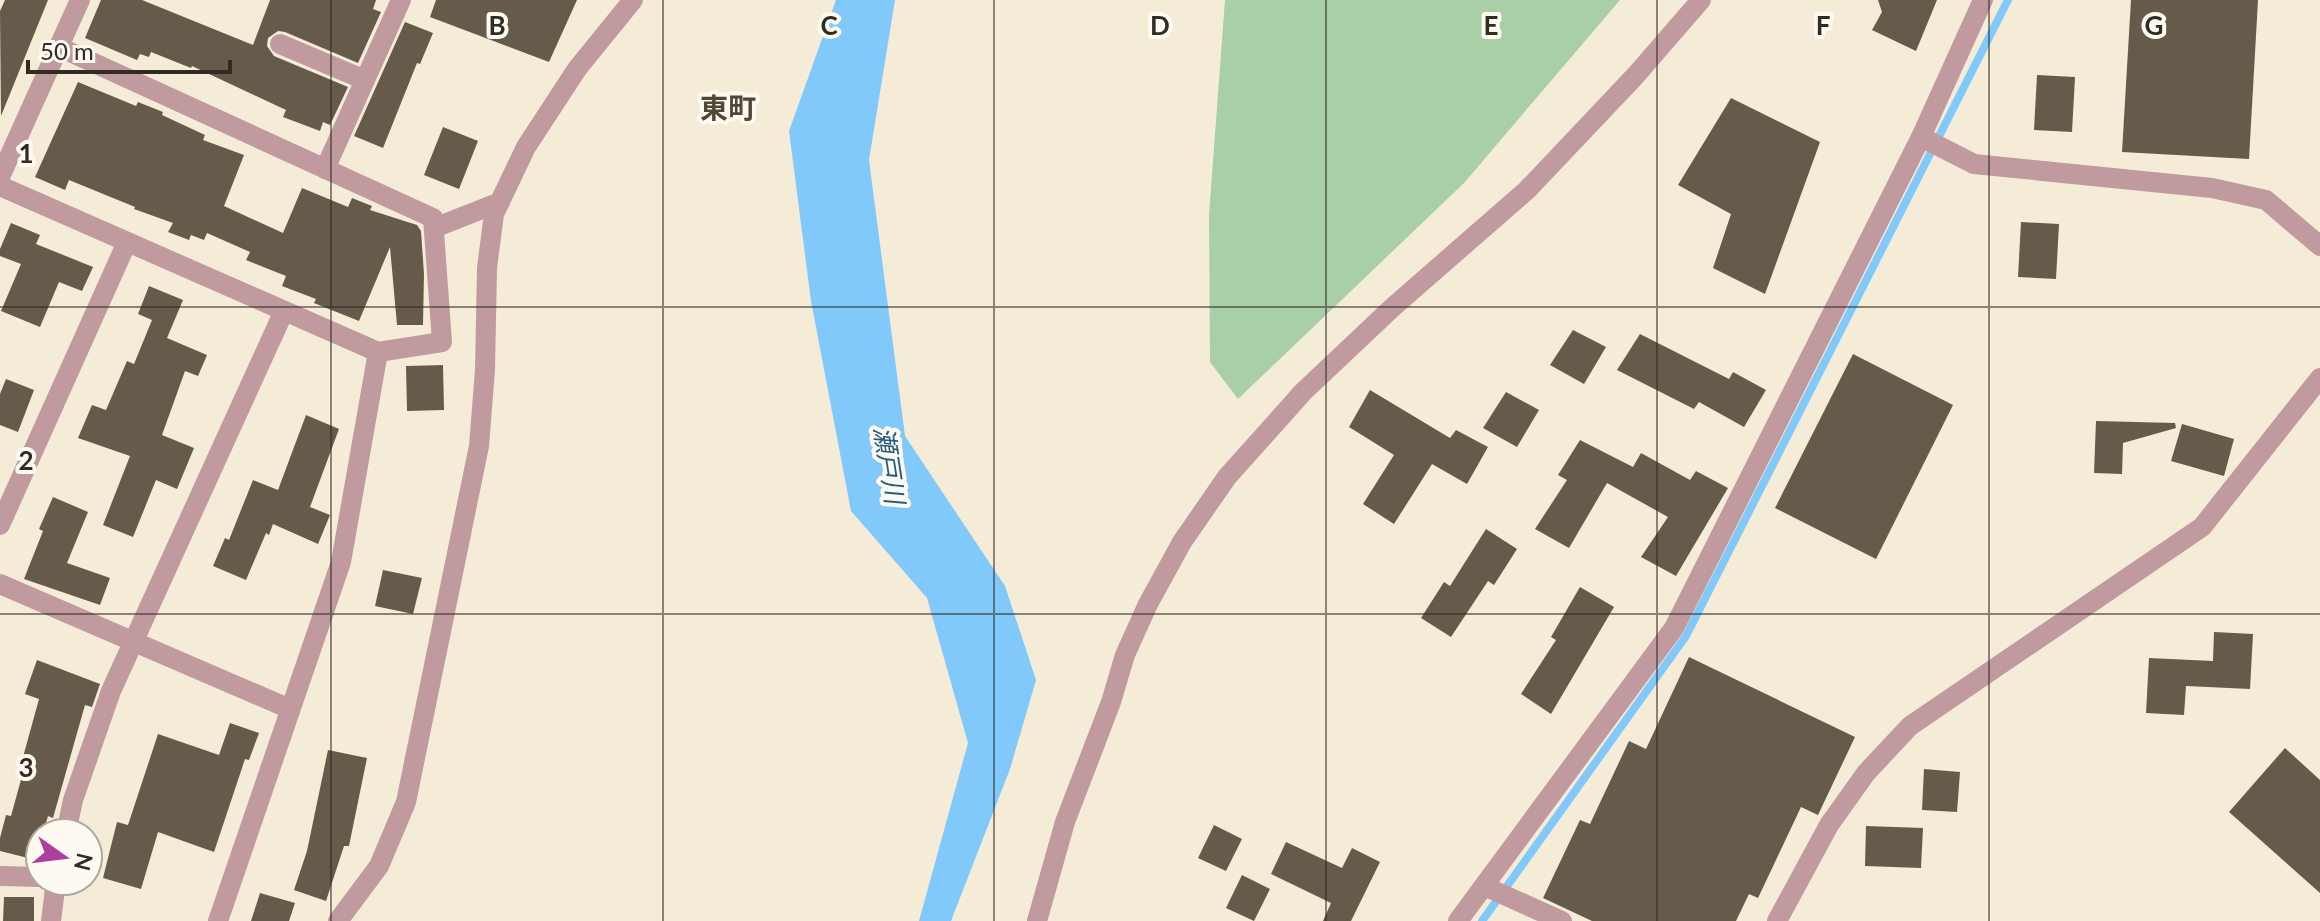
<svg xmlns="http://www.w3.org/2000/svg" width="2320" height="921" font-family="Lato,'Noto Sans JP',sans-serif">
  <rect width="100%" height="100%" fill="#f5ecd8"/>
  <polygon fill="#a8cfa6" points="1225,0 1620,0 1464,183 1238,399 1210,362 1209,215"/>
  <polygon fill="#80c9fa" points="836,0 895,0 869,160 905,436 1005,586 1036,680 1010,769 951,921 919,921 968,743 927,598 851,511 811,301 789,131"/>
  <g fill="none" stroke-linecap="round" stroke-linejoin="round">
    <polyline stroke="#80c9fa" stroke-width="8" points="1482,921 1686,636 2008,0"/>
  </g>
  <g fill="#665a4a">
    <polygon points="5,0 48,0 1,116 0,11"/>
    <polygon points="101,0 142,0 253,45 270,0 376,0 373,9 381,12 358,63 285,32 278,31 268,38 267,46 274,56 348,87 330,125 323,122 320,131 283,117 286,110 192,66 191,68 151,52 149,57 140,54 137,60 85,38"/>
    <polygon points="436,0 577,0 549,62 430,17"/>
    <polygon points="1878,0 1937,0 1916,51 1872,30 1882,12"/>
    <polygon points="2131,0 2258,0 2249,159 2122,152"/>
    <polygon points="405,22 433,33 420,64 417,63 383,148 354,136"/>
    <polygon points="2037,75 2075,77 2072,132 2034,130"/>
    <polygon points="78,82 136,106 138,102 163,112 162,115 205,135 203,140 244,155 224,206 283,233 302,188 348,207 352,198 372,206 370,210 417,225 421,231 424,274 423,325 397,325 390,247 359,321 314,303 316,299 282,286 286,276 246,260 250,252 207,233 204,240 191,235 189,240 168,232 173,223 134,209 135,207 69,180 65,190 35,177"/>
    <polygon points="1731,98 1820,142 1765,294 1713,268 1731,214 1678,185"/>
    <polygon points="443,127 478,141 459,189 424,175"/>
    <polygon points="2021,222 2059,224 2056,279 2018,277"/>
    <polygon points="11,223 40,235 36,244 93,267 82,291 59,282 40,327 1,311 21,264 0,256 0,249"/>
    <polygon points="149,286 183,300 167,338 207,355 198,376 185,371 162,435 194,448 177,489 156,480 133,537 103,525 130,456 78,438 92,405 106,410 127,361 134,364 152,320 138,314"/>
    <polygon points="1573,330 1606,347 1584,384 1550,365"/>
    <polygon points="1640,334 1729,379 1733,372 1766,390 1744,427 1699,402 1694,409 1617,370"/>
    <polygon points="1853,354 1953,405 1876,559 1775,508"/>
    <polygon points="443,365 444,410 407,411 406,366"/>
    <polygon points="6,379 34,390 18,432 0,425 0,394"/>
    <polygon points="1370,390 1450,438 1456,430 1488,447 1467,484 1432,464 1394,524 1363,504 1394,455 1349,427"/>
    <polygon points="1506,392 1539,410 1517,447 1483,428"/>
    <polygon points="306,415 339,429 310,507 330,515 318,544 273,524 269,535 266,533 246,580 213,566 225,538 229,540 253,480 278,490"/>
    <polygon points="2096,421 2175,423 2176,428 2123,443 2122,474 2094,473"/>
    <polygon points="2182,424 2234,439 2224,476 2171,461"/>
    <polygon points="1580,440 1633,467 1641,453 1690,480 1696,471 1728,488 1676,576 1641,557 1668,517 1607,483 1569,548 1535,529 1567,480 1558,475"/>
    <polygon points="53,497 88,512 67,563 110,578 100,605 24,579 43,531 39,529"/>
    <polygon points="1486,529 1517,549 1494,585 1488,581 1451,637 1421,618 1444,582 1450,586"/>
    <polygon points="383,570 422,578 413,614 375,606"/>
    <polygon points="1580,587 1614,607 1551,714 1521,694 1556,640 1551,637"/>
    <polygon points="2214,632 2253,634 2250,689 2186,686 2184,715 2146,713 2149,658 2213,661"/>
    <polygon points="1689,657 1855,737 1818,815 1801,807 1758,898 1749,894 1736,921 1592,921 1543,898 1580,820 1590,824 1629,741 1646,749"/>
    <polygon points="37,660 100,684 92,707 85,705 53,818 48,816 43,833 40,833 36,860 0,851 0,838 6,815 11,816 27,758 23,757 39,699 25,694"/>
    <polygon points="230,723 259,733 249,760 245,759 214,852 158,832 141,889 103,878 117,822 128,825 158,734 219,755"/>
    <polygon points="2285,748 2320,780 2320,893 2229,812"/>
    <polygon points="328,750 367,758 349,846 344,846 326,901 294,890 307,851"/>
    <polygon points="1924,769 1960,772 1957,812 1922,810"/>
    <polygon points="1214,825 1242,839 1226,871 1198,858"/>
    <polygon points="1866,826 1923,828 1921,868 1865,866"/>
    <polygon points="1286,842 1342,868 1352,848 1380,862 1351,921 1323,921 1331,903 1271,874"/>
    <polygon points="1242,875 1270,889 1254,921 1226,908"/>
    <polygon points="260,893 295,903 289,921 251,921"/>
    <polygon points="4,897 34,897 34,921 3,921"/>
  </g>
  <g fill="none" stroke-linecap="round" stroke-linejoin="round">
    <g stroke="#c09a9f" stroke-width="20">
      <polyline points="280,44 365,80"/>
      <polyline points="1921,137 1974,164 2212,188 2266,200 2320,246"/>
      <polyline points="325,169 401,0"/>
      <polyline points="0,177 80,0"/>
      <polyline points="0,186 378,352 442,342 433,218 59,47"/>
      <polyline points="434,228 500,202"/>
      <polyline points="0,525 127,242"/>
      <polyline points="0,584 290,709"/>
      <polyline points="66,833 73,800 111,691 284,311"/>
      <polyline points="0,876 40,877"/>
      <polyline points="1484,886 1562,921"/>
      <polyline points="51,921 56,881"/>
      <polyline points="218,921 341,562 378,352"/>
      <polyline points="338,921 379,866 406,802 479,446 485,370 487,268 494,214 526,147 577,69 633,0"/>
      <polyline points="1037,921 1065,822 1111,702 1125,655 1148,604 1182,542 1227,477 1303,392 1393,307 1527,190 1636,75 1701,0"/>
      <polyline points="1458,921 1674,628 1921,137 1983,0"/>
      <polyline points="1777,921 1829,825 1866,773 1910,726 2202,527 2320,378"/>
    </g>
  </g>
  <path fill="none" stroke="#2f2c24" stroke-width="2" stroke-opacity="0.55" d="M331,0V921M663,0V921M994,0V921M1326,0V921M1657,0V921M1989,0V921M0,307H2320M0,614H2320"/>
  <g text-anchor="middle" stroke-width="8" stroke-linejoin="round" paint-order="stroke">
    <g font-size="26" font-style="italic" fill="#265c7d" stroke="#fefaf2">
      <text transform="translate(889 465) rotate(81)" y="9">瀬戸川</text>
    </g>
    <g font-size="28" font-weight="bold" fill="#504837" stroke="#fefaf2">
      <text x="728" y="118">東町</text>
    </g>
  </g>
  <g font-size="26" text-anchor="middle" font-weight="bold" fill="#2f2c24" stroke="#fefaf2" stroke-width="8" stroke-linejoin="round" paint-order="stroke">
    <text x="497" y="35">B</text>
    <text x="829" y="35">C</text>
    <text x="1160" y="35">D</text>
    <text x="1491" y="35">E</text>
    <text x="1823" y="35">F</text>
    <text x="2154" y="35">G</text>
    <text x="26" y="163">1</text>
    <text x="26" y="470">2</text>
    <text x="26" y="777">3</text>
  </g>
  <g transform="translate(64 857) rotate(104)"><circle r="38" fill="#fefaf2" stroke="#aba8a0" stroke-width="2"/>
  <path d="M0-6L14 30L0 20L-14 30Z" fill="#ac3f9e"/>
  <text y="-12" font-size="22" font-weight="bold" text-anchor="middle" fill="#2f2c24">N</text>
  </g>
  <path d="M28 60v12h202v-12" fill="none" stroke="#2f2c24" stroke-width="4"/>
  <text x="40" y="60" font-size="24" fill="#2f2c24" stroke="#fefaf2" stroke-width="6" paint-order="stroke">50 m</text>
</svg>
